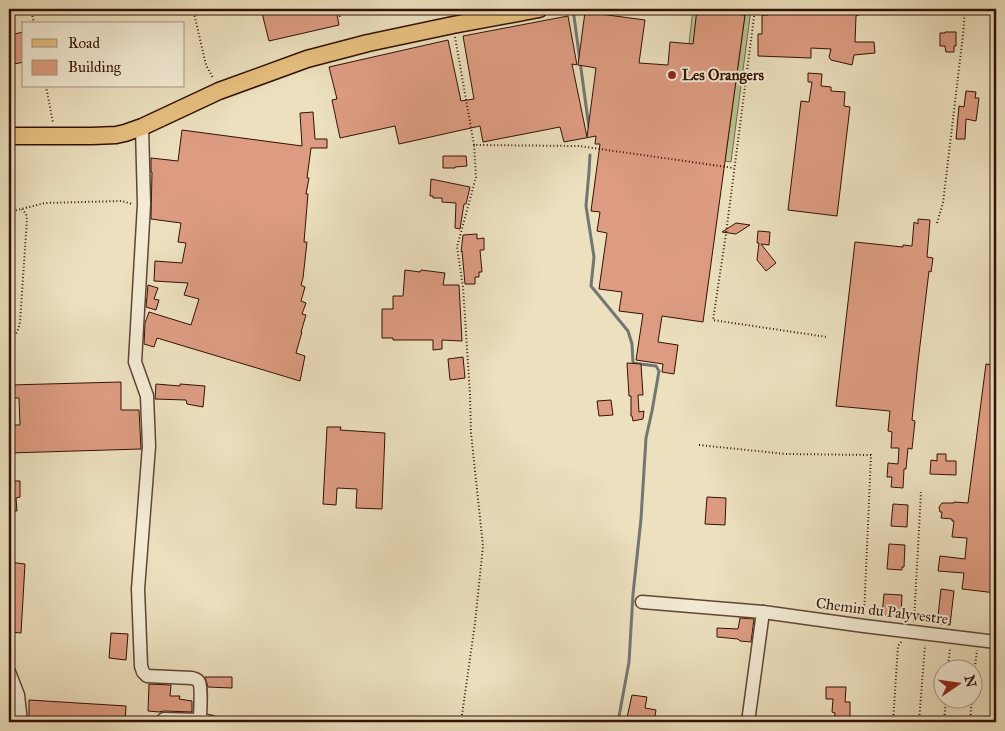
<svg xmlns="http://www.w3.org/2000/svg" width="1005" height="731" font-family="'IM FELL Great Primer',serif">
  <rect width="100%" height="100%" fill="#ece0be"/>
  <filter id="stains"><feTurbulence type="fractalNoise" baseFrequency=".004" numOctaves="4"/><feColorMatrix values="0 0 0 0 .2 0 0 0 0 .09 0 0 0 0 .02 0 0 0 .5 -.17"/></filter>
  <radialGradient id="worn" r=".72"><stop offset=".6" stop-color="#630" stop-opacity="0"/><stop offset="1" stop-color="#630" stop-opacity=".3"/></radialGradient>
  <polygon fill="#bac290" stroke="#766a4a" points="693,9 751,9 731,162 725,161 745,15 698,9 691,61 687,61"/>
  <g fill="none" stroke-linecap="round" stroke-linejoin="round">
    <g stroke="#737673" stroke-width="3">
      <polyline points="573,9 589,128"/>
      <polyline points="590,155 589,172 586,206 594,257 591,286 628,331 632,344 633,363 656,366 659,371 652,411 646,438 641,519 633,594 629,662 618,722"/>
    </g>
  </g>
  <g fill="#dd9c82" stroke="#321104">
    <polygon points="261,9 336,9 339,25 269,41"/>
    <polygon points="697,9 745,15 703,322 662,316 658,342 678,345 674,374 662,372 663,364 636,360 643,314 619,311 622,292 599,289 607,233 597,231 600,212 591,211 600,144 595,144 596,136 564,142 560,127 483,142 480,126 399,144 395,126 340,138 332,100 337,99 329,67 448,40 461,101 474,99 463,36 568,16 577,65 572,64 587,137 596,68 578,65 585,12 645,20 639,63 668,65 670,42 693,44"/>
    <polygon points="769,9 872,9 856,16 855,42 874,42 875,53 854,55 852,65 831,60 829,57 831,49 811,48 811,58 758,56 758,34 762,34 762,15 768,15"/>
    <polygon points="24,32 24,62 9,65 9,35"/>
    <polygon points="945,32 956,32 956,46 954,46 954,52 946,52 945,46 940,46 940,33 945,33"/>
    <polygon points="808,73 822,74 821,86 831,87 831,91 845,92 844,106 850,107 837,216 788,210 801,101 809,102 812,82 808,82"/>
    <polygon points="966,91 976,92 975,98 979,98 976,121 966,119 965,139 956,139 959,106 964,107"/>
    <polygon points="313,112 315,139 327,139 327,148 311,148 307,178 309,178 306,194 308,194 304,242 307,242 303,278 301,285 305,287 301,301 306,303 302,314 306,315 301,332 302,332 296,353 305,356 300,381 157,338 154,347 144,344 145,323 149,312 191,325 199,299 184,295 188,283 154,281 155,261 182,263 186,243 178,242 181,223 151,219 152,172 151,172 151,158 178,161 182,130 302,146 300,113"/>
    <polygon points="443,156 466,156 467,166 455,167 455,168 443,168"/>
    <polygon points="431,179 470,187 466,204 464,204 460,229 455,228 456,203 442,202 442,198 433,198 433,196 430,196"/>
    <polygon points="918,219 930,220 927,257 933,258 931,272 929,271 918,362 912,420 915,421 912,449 908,448 906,469 904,469 903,488 891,487 892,477 887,477 888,463 898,464 899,448 891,448 892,432 888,431 890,411 836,406 855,242 903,247 903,245 912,246 914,222 918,224"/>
    <polygon points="736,223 750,225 736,234 722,232"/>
    <polygon points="758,231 770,232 769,245 761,244 776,263 766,271 757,260 759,243 757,243"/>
    <polygon points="477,234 477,239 484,238 484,250 480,250 482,272 479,272 479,277 475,277 475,284 465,284 462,251 461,252 463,235"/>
    <polygon points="405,270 420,272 421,270 445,273 443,285 459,285 462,341 442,340 442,349 433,350 433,340 393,340 393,338 382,338 382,309 393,309 393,296 403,296"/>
    <polygon points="148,285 158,288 154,299 159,300 156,310 146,307"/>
    <polygon points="463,357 465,378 450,380 448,359"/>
    <polygon points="627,363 641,364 643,395 638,395 639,412 644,411 643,419 633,421 632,416 631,416 631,396 629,396"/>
    <polygon points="986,364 996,365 996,593 962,589 964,573 938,571 940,556 965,559 967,538 952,537 954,521 952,521 952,519 941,518 942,512 940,512 939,507 942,503 954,503 954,502 968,503"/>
    <polygon points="121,382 121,410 139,410 141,449 9,453 9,425 20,425 19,398 9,398 9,385"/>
    <polygon points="156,384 180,386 180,384 205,386 203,407 187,404 186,400 155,399"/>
    <polygon points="611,400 613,415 599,416 597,401"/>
    <polygon points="327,427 341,427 340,430 385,433 382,509 356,508 357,489 337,488 336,505 323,504"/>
    <polygon points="937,454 946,454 946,461 956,461 956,475 930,474 931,460 937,461"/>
    <polygon points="9,481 20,481 20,497 16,498 17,511 9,511"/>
    <polygon points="707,497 726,498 725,525 705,524"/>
    <polygon points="893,504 908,505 907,527 891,526"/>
    <polygon points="889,544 905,545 904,567 902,567 902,570 887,569"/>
    <polygon points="9,562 25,564 21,633 9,632"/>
    <polygon points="941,589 954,591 950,625 938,624 939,616 938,616"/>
    <polygon points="884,594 902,595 901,616 882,615"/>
    <polygon points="740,618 754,619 751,642 740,641 738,639 717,637 717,628 738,629"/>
    <polygon points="111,633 128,634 126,660 109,658"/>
    <polygon points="205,677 232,677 232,688 208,687"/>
    <polygon points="149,684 171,685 170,696 180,696 179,699 192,701 192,712 164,711 159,712 148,711"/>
    <polygon points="826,687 846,687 845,702 850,702 850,722 834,722 835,713 832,712 833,699 826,699"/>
    <polygon points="632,695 647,697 645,708 656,710 654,722 626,722"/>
    <polygon points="29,700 126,706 125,722 29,722"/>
  </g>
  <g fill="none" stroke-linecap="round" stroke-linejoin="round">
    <defs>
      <g id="minor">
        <path d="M142,127L144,204L135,362L147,396L149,446L138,589L141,666L143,672L147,676L192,678C195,679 197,679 199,682C202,687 200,712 200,720"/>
        <polyline points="642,602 763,612 864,626 996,642"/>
        <polyline points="9,672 18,695 21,722"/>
        <polyline points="161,722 164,719 200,720 211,722"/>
        <polyline points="748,722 763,612"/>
      </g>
      <polyline id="major" points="9,136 92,136 116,135 125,133 142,127 219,91 307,59 368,43 453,25 539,9"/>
    </defs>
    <use href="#minor" stroke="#604532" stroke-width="15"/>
    <use href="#major" stroke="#321104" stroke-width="19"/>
    <g stroke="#321104" stroke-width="2" stroke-dasharray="1 2.5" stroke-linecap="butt">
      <polyline points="31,9 34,24"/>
      <polyline points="193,9 206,65 213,78"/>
      <polyline points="338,9 340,17"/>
      <polyline points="755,9 726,234 713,320 827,337"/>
      <polyline points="455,37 474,145 579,146 734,168"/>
      <polyline points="46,86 53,123"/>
      <polyline points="9,212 45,203 122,201 132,204"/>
      <polyline points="937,223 943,203 963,35 965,9"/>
      <path d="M9,341C16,336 18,331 20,322L27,219L26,214L22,209"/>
      <polyline points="699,445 786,454 871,455 864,616"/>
      <polyline points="914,622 921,492"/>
      <polyline points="948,668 950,648"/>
      <polyline points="972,692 977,650"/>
      <polyline points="461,722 475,623 483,546 471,433 470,394 463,287 457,247 476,177 474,145"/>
      <polyline points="893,722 898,646 902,641"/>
      <polyline points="919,722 925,645"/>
      <polyline points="944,722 946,698"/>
      <polyline points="970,722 972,698"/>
    </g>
    <use href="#minor" stroke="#f3ebd5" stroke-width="12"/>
    <use href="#major" stroke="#e6c07f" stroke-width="16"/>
  </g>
  <circle fill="#8f2418" stroke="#f3ebd5" stroke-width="2" cx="672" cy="75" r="5"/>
  <g text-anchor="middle" stroke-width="4" stroke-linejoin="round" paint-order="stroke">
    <g font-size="15" font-weight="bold" fill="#321104" stroke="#f3ebd5" text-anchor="start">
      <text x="682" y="80">Les Orangers</text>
    </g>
    <g font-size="15" fill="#321104" stroke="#f3ebd5">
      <text transform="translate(882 611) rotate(7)" y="5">Chemin du Palyvestre</text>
    </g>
  </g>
  <rect width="1005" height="731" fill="none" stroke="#ece0be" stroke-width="30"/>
  <rect x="10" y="10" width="985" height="711" fill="none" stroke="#321104" stroke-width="2.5"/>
  <rect x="15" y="15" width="975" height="701" fill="none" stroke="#321104"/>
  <rect x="22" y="22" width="162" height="65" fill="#f3ebd5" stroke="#a69481"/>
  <rect x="32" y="39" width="25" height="8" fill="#e6c07f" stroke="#a69481"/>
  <text x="68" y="48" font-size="15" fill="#321104">Road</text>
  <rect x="32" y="60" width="25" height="15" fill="#dd9c82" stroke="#a69481"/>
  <text x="68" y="72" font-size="15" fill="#321104">Building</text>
  <g transform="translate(958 684) rotate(77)"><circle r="24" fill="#f3ebd5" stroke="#a69481"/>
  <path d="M0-4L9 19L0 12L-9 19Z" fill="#8f2418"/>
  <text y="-8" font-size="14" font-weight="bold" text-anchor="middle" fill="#321104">N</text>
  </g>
  <rect width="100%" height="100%" filter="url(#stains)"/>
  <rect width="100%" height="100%" fill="url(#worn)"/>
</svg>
